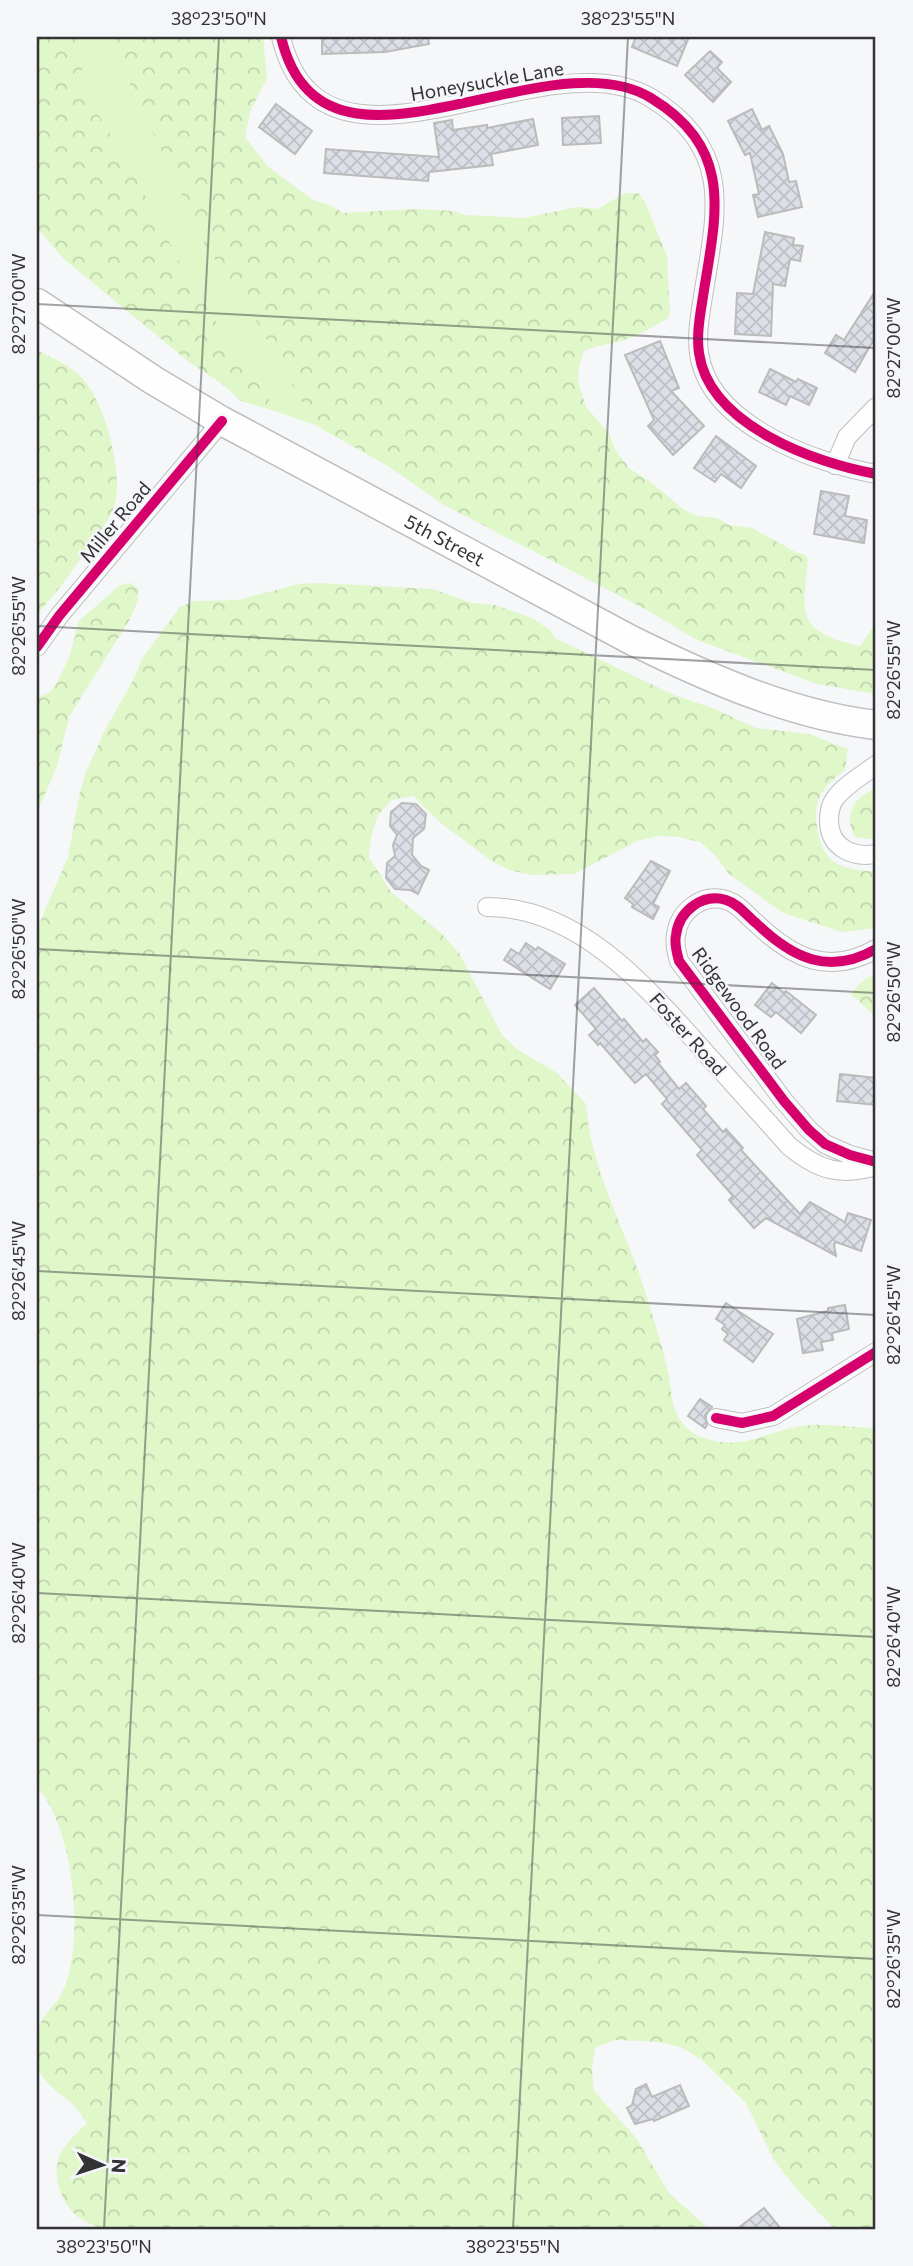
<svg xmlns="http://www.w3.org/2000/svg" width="913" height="2266" font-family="Commissioner,sans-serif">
  <defs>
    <pattern id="forest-crowns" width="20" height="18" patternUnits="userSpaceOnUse" patternTransform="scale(1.75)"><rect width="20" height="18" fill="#dff7c9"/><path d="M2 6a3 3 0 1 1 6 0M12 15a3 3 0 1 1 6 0" fill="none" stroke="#c0d4ad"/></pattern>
    <pattern id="building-cross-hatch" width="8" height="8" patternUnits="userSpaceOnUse" patternTransform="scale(1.75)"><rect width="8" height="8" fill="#dddfe7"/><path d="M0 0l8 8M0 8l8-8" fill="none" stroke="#bec0c7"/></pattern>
  </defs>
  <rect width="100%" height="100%" fill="#f6f7f9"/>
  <polygon fill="#dff7c9" points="79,37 114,37 116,54 205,245 253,315 315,425 278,412 191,284 129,164 84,91"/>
  <g fill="url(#forest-crowns)">
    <polygon points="37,37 79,37 84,91 129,164 191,284 278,412 241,401 221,383 189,362 64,259 37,228"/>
    <path d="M114,37H263L267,79L250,111L245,137L267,166L313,200L332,206L343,213L417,209L453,211L466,215L524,218L577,207L598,209L625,193H638L645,202L667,256L670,313L667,319C654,326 641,334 627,339C612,344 598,345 584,351L579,367L578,381L586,407L608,432L616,451L630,469L648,480L684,510L697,516L717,518L729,525L752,528L797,553L804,554L808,559C807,573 802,601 806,614C812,635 841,642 860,646L876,623V694L817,684L697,640L647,610L444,505L388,466L315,425L253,315L205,245L116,54Z"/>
    <path d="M37,350C52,359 70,364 82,378C105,401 126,479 113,510C107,523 98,534 89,546C73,570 57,593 37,614Z"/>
    <polygon points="131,583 139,589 138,600 130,619 69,717 57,766 37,813 37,703 41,696 51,691 57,683 70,655 79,621 120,585"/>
    <path d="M319,583L433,589L472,603L496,605L534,619L551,631L555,638L674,695L715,709L756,728L809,734L848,749L845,770C833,779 821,789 817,804C814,820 819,851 833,861C843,869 864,872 876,871V928L842,932L783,913L728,873L715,855L700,842L679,837L658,836L637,841L574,874L530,875L510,870L492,861L442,824L413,796L392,800L378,815L371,836L369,857L391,892L441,933L459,953L502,1035L518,1050L557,1073L586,1104C591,1171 625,1228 645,1291C653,1316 661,1342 667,1367C671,1381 670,1396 675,1409C680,1423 690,1434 704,1438C745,1453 775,1426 812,1425C834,1424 855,1428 876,1428V2229H835L799,2192L774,2160L746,2103L701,2059L680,2047L659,2042L615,2040L595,2048L592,2069L594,2091L636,2138L669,2193L709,2229H104C92,2225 79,2220 71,2210C58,2195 52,2170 61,2152C68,2141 78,2132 87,2123C83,2117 79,2111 74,2106C63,2094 43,2084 38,2068C35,2062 37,2053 37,2047C37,2010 54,2014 65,1986C84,1935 74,1828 37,1787V929L68,857L80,792L86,772L104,732L133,680L142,659L180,607L195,601L238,600L299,584Z"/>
    <path d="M874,789H876V838L869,839L855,837C843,816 853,798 874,789Z"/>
    <path d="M876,975V1017L851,994C858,985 865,977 876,975Z"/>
  </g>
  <g fill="url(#building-cross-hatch)" stroke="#bbbbbc" stroke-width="2">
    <polygon points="322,37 428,37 429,44 385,52 322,54"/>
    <polygon points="636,37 689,37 677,66 632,47"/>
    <polygon points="710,51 722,62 717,68 731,82 713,102 685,75"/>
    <polygon points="276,104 312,131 295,154 259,127"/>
    <polygon points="752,109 762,130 769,126 783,154 789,182 796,181 802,207 758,217 753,195 759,194 750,153 745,155 728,121"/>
    <polygon points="599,116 601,143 563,145 562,118"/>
    <polygon points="533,119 538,145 491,154 493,165 429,172 428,181 324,173 326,149 439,157 434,123 452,120 453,130 487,125 487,128"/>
    <polygon points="765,232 794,238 793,245 803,246 800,261 790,259 785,286 773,284 771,336 735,334 737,293 753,294"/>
    <polygon points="876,290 876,336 855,372 825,353 836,335 844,340"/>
    <polygon points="660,341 679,388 671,391 704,426 673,455 648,426 654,420 625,355"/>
    <polygon points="770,369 796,382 798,379 817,388 809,405 790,396 786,405 759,392"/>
    <polygon points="716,436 756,466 741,488 721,474 715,482 694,468"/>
    <polygon points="821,491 849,496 845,516 867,520 864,543 814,534"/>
    <polygon points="402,803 416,804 426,814 424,829 413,838 412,855 421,866 429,870 418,894 410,890 395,889 386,878 387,863 395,856 393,845 397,835 390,826 391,812"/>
    <polygon points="651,861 670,871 653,904 659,907 653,919 632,907 633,904 625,898"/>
    <polygon points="526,943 536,950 538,947 565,964 550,989 504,960 511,949 519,954"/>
    <polygon points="772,983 784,993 786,991 816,1015 801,1033 776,1012 771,1017 755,1005"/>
    <polygon points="594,988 622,1021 624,1019 643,1042 646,1039 658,1052 655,1055 660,1062 658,1063 679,1089 686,1083 706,1106 703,1109 723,1132 726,1129 743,1148 741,1150 800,1214 810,1202 845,1222 848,1213 871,1220 861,1251 836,1242 834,1245 836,1256 766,1218 754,1228 729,1200 733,1196 697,1155 702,1150 662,1104 667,1099 646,1074 635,1083 600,1043 598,1045 589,1035 596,1029 575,1005"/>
    <polygon points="840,1074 876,1078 876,1105 837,1101"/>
    <polygon points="726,1303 773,1334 753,1362 724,1340 728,1334 722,1329 725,1325 716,1319"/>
    <polygon points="845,1305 849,1329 832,1333 833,1340 821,1342 823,1350 803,1353 797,1319 828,1311 828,1308"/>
    <polygon points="700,1399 712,1407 705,1415 707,1425 705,1428 688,1416"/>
    <polygon points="646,2084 652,2097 680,2085 689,2106 654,2121 653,2119 635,2124 627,2108 632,2105 636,2089"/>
    <polygon points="764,2208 781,2229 737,2229"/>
  </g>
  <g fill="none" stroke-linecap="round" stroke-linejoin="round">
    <defs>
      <g id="minor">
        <path d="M281,37C322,209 545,33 651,98C733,148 717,211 704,290C701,311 696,332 699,353C709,425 815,463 876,474"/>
        <polyline points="835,465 847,437 876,407"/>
        <polyline points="37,647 59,616 222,421"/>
        <path d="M876,765C863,775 843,786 834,800C830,806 829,815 829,822C830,848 853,858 876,854"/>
        <path d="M487,907C579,907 647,987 703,1050C732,1082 760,1114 789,1146C818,1170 840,1177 876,1166"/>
        <path d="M876,949C829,976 792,958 756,923C746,915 739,904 726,900C702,893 679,911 676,935C674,944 677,953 679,961L784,1101L809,1130L825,1144L850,1155L876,1162"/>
        <polyline points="716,1418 742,1423 773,1416 876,1352"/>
      </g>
      <g id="primary">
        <path id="s1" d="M37,303L153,380L222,421L631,640C708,678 791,715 876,725"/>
      </g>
    </defs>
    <use href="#minor" stroke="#bdbebf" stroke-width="20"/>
    <use href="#primary" stroke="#bdbebf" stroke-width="31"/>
    <use href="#minor" stroke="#fefefe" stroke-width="18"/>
    <use href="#primary" stroke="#fefefe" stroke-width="28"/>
    <defs>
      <g id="cycleway">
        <path d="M281,37C322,209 545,33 651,98C733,148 717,211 704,290C701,311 696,332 699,353C709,425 815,463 876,474"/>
        <polyline points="37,647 59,616 222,421"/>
        <path d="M876,949C829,976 792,958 756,923C746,915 739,904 726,900C702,893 679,911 676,935C674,944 677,953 679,961L784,1101L809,1130L825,1144L850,1155L876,1162"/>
        <polyline points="716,1418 742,1423 773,1416 876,1352"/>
      </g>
    </defs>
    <use href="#cycleway" stroke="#f5f6fa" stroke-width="15"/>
    <use href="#cycleway" stroke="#d6006c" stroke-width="10"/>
  </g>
  <path fill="none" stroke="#333335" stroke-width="2" stroke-opacity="0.45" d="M37,304L876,348M37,626L876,670M37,949L876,993M37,1271L876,1315M37,1593L876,1637M37,1915L876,1959M104,2229L219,37M513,2229L628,37"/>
  <g text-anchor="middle" stroke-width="5" stroke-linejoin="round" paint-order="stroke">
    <g font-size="19" fill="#333335" stroke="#f5f6fa">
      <text transform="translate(487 81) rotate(-10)" y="7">Honeysuckle Lane</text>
      <text transform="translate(115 522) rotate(-50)" y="7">Miller Road</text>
      <text dy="7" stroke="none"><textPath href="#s1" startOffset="472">5th Street</textPath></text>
      <text transform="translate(739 1008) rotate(54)" y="7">Ridgewood Road</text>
      <text transform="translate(688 1034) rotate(48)" y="7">Foster Road</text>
    </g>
  </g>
  <rect width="913" height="2266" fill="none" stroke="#f5f6fa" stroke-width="77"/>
  <g transform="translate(102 2165) rotate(93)" stroke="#f5f6fa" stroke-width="5" paint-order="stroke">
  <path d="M0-5L12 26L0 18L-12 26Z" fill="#333335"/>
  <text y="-10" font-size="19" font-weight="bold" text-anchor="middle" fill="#333335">N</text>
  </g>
  <rect x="38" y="38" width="836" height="2190" fill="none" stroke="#333335" stroke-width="2.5"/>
  <g font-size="18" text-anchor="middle" fill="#333335">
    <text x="219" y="25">38°23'50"N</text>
    <text x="628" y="25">38°23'55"N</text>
    <text transform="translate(19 304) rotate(-90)" y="6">82°27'00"W</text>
    <text transform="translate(894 348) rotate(-90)" y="6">82°27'00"W</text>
    <text transform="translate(19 626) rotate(-90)" y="6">82°26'55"W</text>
    <text transform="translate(894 670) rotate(-90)" y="6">82°26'55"W</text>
    <text transform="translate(19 949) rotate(-90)" y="6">82°26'50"W</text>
    <text transform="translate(894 992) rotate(-90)" y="6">82°26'50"W</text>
    <text transform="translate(19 1271) rotate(-90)" y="6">82°26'45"W</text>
    <text transform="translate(894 1315) rotate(-90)" y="6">82°26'45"W</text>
    <text transform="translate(19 1593) rotate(-90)" y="6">82°26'40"W</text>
    <text transform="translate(894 1637) rotate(-90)" y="6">82°26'40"W</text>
    <text transform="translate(19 1915) rotate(-90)" y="6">82°26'35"W</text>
    <text transform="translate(894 1959) rotate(-90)" y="6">82°26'35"W</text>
    <text x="104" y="2253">38°23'50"N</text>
    <text x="513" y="2253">38°23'55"N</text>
  </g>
</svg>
